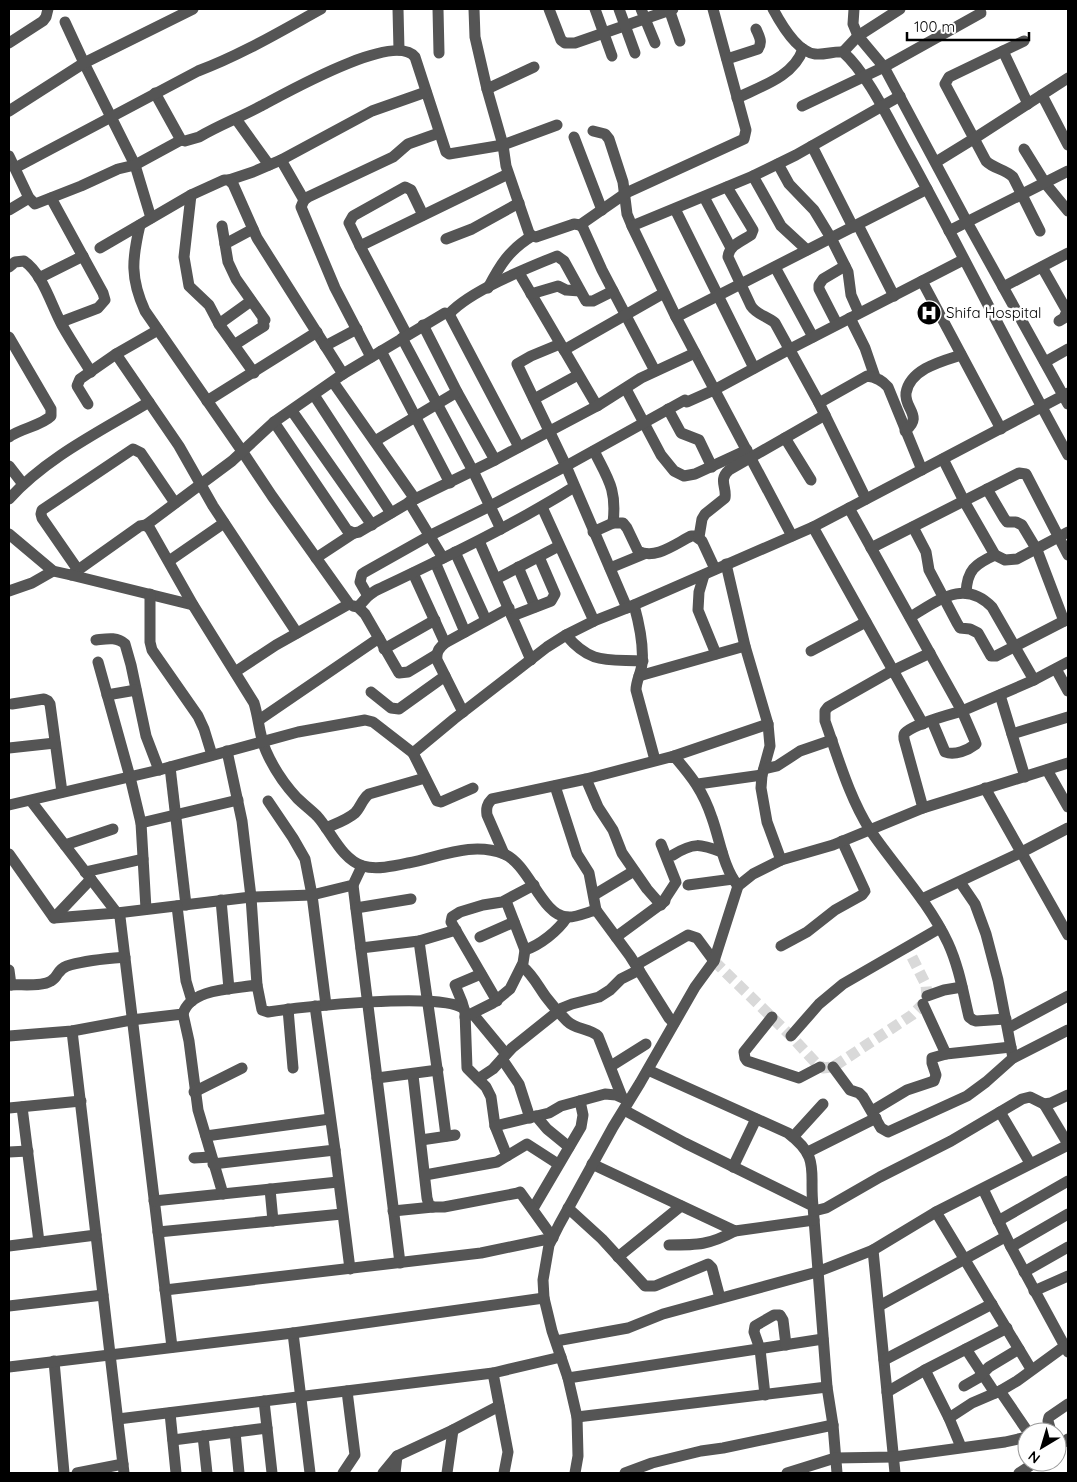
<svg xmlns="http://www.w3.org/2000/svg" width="1077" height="1482" font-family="Quicksand,sans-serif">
  <rect width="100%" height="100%" fill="#fff"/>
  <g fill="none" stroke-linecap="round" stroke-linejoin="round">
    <polyline stroke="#d9d9d9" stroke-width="11" stroke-dasharray="11 5.5" stroke-linecap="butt" points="714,961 791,1036 815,1062 823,1068 833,1067 912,1015 923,1004 927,997 926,985 907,947"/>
    <g stroke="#555" stroke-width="11">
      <polyline points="398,9 399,50"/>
      <polyline points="438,9 439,53"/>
      <polyline points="474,9 475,37 487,89 503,145 506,166 529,233 532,236 536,237 574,224 580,225 583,228 602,270 655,371"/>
      <polyline points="549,9 561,40 565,43 575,43 673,9"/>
      <polyline points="595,9 612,56"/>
      <polyline points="619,9 635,53"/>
      <polyline points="641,9 655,43"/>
      <polyline points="669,9 680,41"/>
      <path d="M773,9C781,24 797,52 815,54C825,55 834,51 843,52C868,74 891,124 908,154C963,254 1013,356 1068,455"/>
      <polyline points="854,9 853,24 858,36 884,67 967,222 1068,404"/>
      <polyline points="65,22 84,63 135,165 151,218"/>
      <path d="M1024,41L949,77L945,84L986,161C994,169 1005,169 1013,177L1040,231"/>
      <polyline points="9,43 43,21 46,17 48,9"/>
      <polyline points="1003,51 1028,104"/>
      <polyline points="843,52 858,36 900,9"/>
      <path d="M727,59L758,49C763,42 759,36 756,29"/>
      <polyline points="487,89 534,67"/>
      <path d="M155,93L181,140L185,141L199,137C219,125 241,117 261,106C286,93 394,31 415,57L446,152L449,154L503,145L557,125"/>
      <polyline points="1042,95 1068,145"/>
      <path d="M737,98C762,86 794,76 803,49"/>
      <polyline points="802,106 884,67 981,13"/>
      <polyline points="9,111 84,63 193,9"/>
      <polyline points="236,119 269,165"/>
      <polyline points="593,131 605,134 609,139 623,182 627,214 632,226 676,317 792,536"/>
      <polyline points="574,137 602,210"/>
      <polyline points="812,146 853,227"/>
      <polyline points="1024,149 1045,183 1068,211"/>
      <polyline points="9,156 29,198 35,204 81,186 118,169 135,165 181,140"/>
      <polyline points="281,160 304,200"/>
      <polyline points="936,162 975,138 1068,78"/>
      <polyline points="778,164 789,184 814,210 831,238 848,272 851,295 859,313"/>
      <path d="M15,168L198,71C241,55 281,31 321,9"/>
      <polyline points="753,176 781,226 807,250"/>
      <polyline points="229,180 253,172 281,160 372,111 426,92"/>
      <path d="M727,187L753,230L751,235C742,241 729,245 728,257L751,306C757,315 767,316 775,323L819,403L866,499"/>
      <polyline points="191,195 184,257 189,286 209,305 219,324 254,373"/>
      <polyline points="704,197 731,248"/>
      <polyline points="51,198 103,293 105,300 98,308 61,322"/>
      <polyline points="675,209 754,368"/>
      <polyline points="9,210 29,198"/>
      <path d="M140,225C132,259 130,278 145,311L242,451L272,496L349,604L276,645L235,672"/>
      <polyline points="580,225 626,193 744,139 746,130 713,9"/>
      <polyline points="858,225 894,296"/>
      <polyline points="222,226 228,262 236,279 265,320 263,321 264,326 234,345"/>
      <polyline points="632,226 753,176 796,155 900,96"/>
      <polyline points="949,231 1068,171"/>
      <polyline points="446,239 472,229 519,203"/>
      <polyline points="225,244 253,229"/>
      <polyline points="360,246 508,174"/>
      <polyline points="100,248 191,195 224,180 229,180 233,184 257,238 343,374"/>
      <path d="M9,267L15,262L24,261C43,274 51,305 62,325C71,341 81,356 91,372"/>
      <polyline points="775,267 813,337"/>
      <polyline points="1042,267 1067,311 1064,318 1059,321"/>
      <polyline points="519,273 597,406"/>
      <polyline points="39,278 83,256"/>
      <polyline points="922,281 1001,429"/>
      <polyline points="1003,287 1068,253"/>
      <path d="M488,288C500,265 509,250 532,236"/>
      <polyline points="531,294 558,286 566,290 580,291"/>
      <path d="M449,314C470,291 527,268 557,256L564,261L586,301H593L613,291"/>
      <polyline points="676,317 927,189"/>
      <polyline points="850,318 865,348 875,377"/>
      <polyline points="219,324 251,301"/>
      <polyline points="837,324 819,289 819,285 823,279 845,266"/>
      <polyline points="423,325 457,392 495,460"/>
      <polyline points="407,335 360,246 349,223 353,216 405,187 411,190 423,215"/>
      <path d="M9,337L51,409V416C41,426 21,428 9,437"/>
      <polyline points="402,338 473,471 501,529"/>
      <polyline points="560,344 531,356 517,364 566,466 627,608"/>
      <polyline points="325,346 357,329"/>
      <polyline points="564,350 664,293"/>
      <polyline points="381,351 450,483"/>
      <polyline points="116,354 179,446 213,506 297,633"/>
      <polyline points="371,357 335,288 301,207 304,200 308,197 393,157 408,144 439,133"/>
      <polyline points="1045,362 1068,349"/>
      <polyline points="333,382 415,499"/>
      <polyline points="626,389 661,455 674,471 684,476 695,474 747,450"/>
      <polyline points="314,395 391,513"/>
      <polyline points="534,399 578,375"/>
      <polyline points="207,401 317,332"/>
      <polyline points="687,402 714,390 790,349 963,260"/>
      <path d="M819,403L867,376C875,377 882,380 888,387L922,470"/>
      <polyline points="88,404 77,386 80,379 116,354 158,330"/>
      <polyline points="668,409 681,433 699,440 712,467"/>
      <polyline points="292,411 372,525"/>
      <polyline points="274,422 347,530 354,533 359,532 415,499 495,460 597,406 641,378 695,353"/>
      <path d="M905,431C924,416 904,409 906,393C910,369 942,361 961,355"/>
      <polyline points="785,438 811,480"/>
      <polyline points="375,441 457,392"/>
      <path d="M594,451C608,479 617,489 613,523"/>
      <polyline points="943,459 964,501 995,555 1005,560 1017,559 1068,532"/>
      <polyline points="9,466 23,484"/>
      <polyline points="987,489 1004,518 1007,522 1016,522 1022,525 1037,550 1064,621"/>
      <path d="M9,499C47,457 101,431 149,402"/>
      <polyline points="409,502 443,558"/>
      <polyline points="542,507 594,621"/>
      <path d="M849,508L962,711C948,715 917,723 906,732C903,734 904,735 904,739L923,808"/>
      <polyline points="146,525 232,461 274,422 343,374 445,313 449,314 519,447"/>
      <polyline points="813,527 923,724"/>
      <polyline points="913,527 926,552 929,570 957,623 960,628 970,629 978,633 991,656 996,656 1068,619"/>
      <path d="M593,532L613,523H623L627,528L638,551C655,560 675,544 691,536H695L702,541L715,569"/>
      <path d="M9,534L53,571L71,575L140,526L146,525L150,529L193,605L254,703C259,719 259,735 266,751C273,767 285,785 297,798C303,804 311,810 317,816C331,831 341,859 363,866C376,870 394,866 408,863C440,857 472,841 504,854C529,864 542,916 567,917C575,918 588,912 596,910L630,956L669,1018L674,1023"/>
      <path d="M699,537L702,519L705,514L725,498C727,487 718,480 729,470L825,415"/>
      <polyline points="479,541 531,660"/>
      <polyline points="871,548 1019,473 1026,474 1068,555"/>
      <polyline points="455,552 486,620"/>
      <polyline points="316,558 354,533"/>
      <polyline points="169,561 224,523"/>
      <polyline points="435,562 465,632"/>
      <polyline points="726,564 745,646 768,724 770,746 762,775 761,788 767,822 781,860"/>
      <polyline points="518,567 535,607"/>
      <polyline points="610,568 644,554"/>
      <polyline points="78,570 42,518 41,514 42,510 133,449 141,453 175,503"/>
      <polyline points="413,573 445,643"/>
      <polyline points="71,575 193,605"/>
      <polyline points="704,575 699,592 698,610 716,654"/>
      <polyline points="496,579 559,546"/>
      <polyline points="9,591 32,583 53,571"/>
      <path d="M966,593C967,570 975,564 995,555"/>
      <polyline points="150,594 150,642 152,650 198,716 204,729 212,755"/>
      <polyline points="368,596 360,582 362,574 365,572 429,536 490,506 566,466 685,400"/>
      <path d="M634,605C639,623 644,645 642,664C641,673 636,681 636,690L655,760"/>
      <polyline points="353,606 358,607 365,614 399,673 408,672 436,655"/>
      <path d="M358,607L368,596L375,591C442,559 510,527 574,487"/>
      <polyline points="512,616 551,601 555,594 539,557"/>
      <path d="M910,617C938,601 964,578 992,607L1034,680"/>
      <path d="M566,635C591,665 607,659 643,661"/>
      <path d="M96,640C105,639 117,636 125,644L131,665L146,736L159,770"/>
      <polyline points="384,649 435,620"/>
      <polyline points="811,651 866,622"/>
      <path d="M930,653L888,673L828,707L825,711V721C838,757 849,797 870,830C896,868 928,901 948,943C959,967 963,992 969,1017L973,1020L976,1021L1006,1019"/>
      <polyline points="98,662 130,777 141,823 146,909"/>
      <polyline points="1056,669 1068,691"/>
      <polyline points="639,676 745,646"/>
      <polyline points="371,692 391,708 399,709 445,676"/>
      <polyline points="107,695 136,690"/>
      <polyline points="1000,695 1025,777"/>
      <polyline points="12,704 44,699 48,701 50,704 62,792"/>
      <path d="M463,712L437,660C436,652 439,648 445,643L509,608"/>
      <polyline points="259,720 379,638"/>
      <path d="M932,721L945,752C955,756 968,750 976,744L975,741L962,711L1034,680L1068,662"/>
      <polyline points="1012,734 1068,717"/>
      <polyline points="9,748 55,743"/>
      <polyline points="227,751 242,821 251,897 257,985"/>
      <polyline points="413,753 437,801 441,802 473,788"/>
      <polyline points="674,756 768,724"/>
      <polyline points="170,767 186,905"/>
      <polyline points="764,769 777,766 800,751 832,740"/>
      <polyline points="1047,770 1068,807"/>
      <polyline points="586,779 598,807 613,830 622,853 647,889 661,905 676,882 661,844"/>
      <polyline points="698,784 762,775"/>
      <polyline points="555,786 577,854 589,873 596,910"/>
      <polyline points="985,788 1068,935"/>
      <polyline points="31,801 120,917 172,1347"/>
      <polyline points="268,801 293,838 305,859 312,895 326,1005"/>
      <polyline points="9,805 159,770 298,732 365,720 373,722 413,753 454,719 547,647 566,635 594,621 627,608 813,527 1068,393"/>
      <polyline points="141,823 238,800"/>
      <path d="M326,828C335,824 347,820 355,813C361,807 362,799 369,794L425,778"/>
      <polyline points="65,845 113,829"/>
      <polyline points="9,854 54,918 117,913 251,897 312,895 353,885 362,866"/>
      <path d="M504,854L487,815C486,808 487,804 492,799L586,779L674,756C692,777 703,791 712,818C720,840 723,867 738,886"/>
      <path d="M673,855C694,842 700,844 722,852"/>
      <polyline points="85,872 143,859"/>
      <polyline points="960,882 975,904 986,934 998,980 1013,1058"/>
      <polyline points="353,885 400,1263"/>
      <polyline points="688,885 733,879"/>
      <polyline points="594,895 634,871"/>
      <polyline points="922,899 1020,853 1068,828"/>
      <polyline points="221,900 229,989"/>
      <polyline points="177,906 186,981 192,1001"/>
      <polyline points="356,908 411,899"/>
      <polyline points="54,918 91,879"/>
      <polyline points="480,937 514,922"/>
      <polyline points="616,937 665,901"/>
      <path d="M419,941C428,1006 438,1071 446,1136"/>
      <polyline points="781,946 807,932 835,910 862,895 865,891 842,841"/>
      <polyline points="361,948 419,941 456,930"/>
      <path d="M525,950C540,945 558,931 567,917"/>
      <polyline points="636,965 688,935 697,938 714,961"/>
      <path d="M522,966C533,975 538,986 546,997C552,1005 560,1014 567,1021C576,1030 589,1028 598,1036L622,1097"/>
      <polyline points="9,970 11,985"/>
      <path d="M9,985C20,984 42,987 51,981C59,977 56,970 67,966C85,960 106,959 125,957"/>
      <polyline points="927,996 944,990 962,987"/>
      <polyline points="497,1001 451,922 452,917 460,912 483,905 502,902 534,885"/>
      <polyline points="923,1004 946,1054 1011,1047"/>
      <polyline points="288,1009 293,1068"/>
      <polyline points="464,1009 462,1002 455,985 481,974"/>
      <polyline points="183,1014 189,1041 198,1110 223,1194"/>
      <polyline points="473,1014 506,1054"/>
      <polyline points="465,1017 493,1003 510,989 523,963 525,950 506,901"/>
      <polyline points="772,1017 744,1052 745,1058 747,1061 799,1078 820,1067"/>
      <polyline points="1008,1028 1068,996"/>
      <polyline points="72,1031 124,1473"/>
      <path d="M9,1036L72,1031L131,1020L183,1014C190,988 234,989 257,985L262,1010L268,1012C299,1007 444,991 464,1009L465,1012L467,1068L486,1087L491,1097L495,1126L507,1156"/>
      <polyline points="791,1036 819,1004 843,984 940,928"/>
      <polyline points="502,1059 519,1084 530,1118"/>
      <polyline points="611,1066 646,1044"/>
      <polyline points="833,1067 850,1090 859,1093 863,1097 881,1128 888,1132 967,1096 986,1082 1013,1058 1068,1030"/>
      <path d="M648,1070L788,1133C821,1158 809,1171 813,1206"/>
      <polyline points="413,1075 427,1198 429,1205 433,1207 444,1207 518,1193"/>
      <polyline points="377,1078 438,1070"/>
      <polyline points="478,1079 493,1069 512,1048 562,1008 572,1004 599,997 610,990 621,979 639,970"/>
      <polyline points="194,1092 242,1068"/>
      <polyline points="1044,1104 1068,1144"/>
      <polyline points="22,1107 39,1242"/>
      <polyline points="9,1108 81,1101"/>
      <polyline points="624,1110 685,1143 813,1206 827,1387 833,1425 837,1473"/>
      <polyline points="872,1111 907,1090 934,1081 936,1075 932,1063 932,1058 946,1054"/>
      <polyline points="1000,1112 1030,1163"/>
      <polyline points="536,1116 547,1129 569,1147"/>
      <polyline points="495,1126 549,1113 561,1106 605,1094 616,1095 625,1099"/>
      <polyline points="206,1136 330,1119"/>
      <polyline points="793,1137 823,1104"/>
      <polyline points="421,1140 455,1135"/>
      <polyline points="335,1150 350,1269"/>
      <polyline points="9,1152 28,1151"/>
      <polyline points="808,1152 876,1118"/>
      <polyline points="194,1158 211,1157"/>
      <polyline points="213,1164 335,1150 315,1006"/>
      <polyline points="592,1164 735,1231 814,1220"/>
      <polyline points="733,1167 756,1119"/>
      <polyline points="425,1175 497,1162 527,1144 558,1164"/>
      <polyline points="270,1189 273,1221"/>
      <polyline points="983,1189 1011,1247 1068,1352"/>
      <polyline points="154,1201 338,1182"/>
      <polyline points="534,1207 581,1127 583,1115 580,1101"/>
      <polyline points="568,1208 602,1239 645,1286 655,1286 708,1264 712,1268 720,1298"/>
      <polyline points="393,1211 433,1207"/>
      <polyline points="814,1211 826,1208 880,1177 951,1141 1022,1099 1030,1097 1044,1104 1051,1103 1068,1095"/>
      <polyline points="936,1212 1031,1369"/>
      <polyline points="998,1221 1068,1181"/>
      <polyline points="158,1232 342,1214"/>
      <path d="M669,1245C698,1245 709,1245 735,1231"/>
      <polyline points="9,1246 96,1235"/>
      <polyline points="1011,1247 1068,1214"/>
      <polyline points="873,1250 895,1473"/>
      <polyline points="618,1257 681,1206"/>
      <polyline points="1024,1272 1068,1247"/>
      <polyline points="165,1290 481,1253 553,1238 520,1192"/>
      <polyline points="1034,1291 1068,1276"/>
      <polyline points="9,1306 103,1295"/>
      <polyline points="879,1306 1005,1237"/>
      <polyline points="293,1333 310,1473"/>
      <polyline points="556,1341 628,1328 663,1314 817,1272 873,1250 936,1212 1068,1145"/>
      <polyline points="966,1349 995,1393"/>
      <polyline points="884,1360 992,1304"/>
      <polyline points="54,1361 64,1473"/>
      <polyline points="9,1367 293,1333 544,1298"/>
      <polyline points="925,1370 949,1418 961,1447"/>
      <polyline points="493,1373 561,1357"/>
      <polyline points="568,1378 823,1339"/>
      <polyline points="964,1386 978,1378 989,1367 1019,1349"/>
      <polyline points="1000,1391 1028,1432"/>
      <polyline points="887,1392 925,1370 1007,1328"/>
      <polyline points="765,1395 760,1349 754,1332 755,1326 774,1315 780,1315 783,1320 786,1345"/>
      <polyline points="264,1401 272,1473"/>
      <polyline points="170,1413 176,1473"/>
      <polyline points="577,1417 827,1387"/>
      <polyline points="949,1418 972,1403 1000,1391 1017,1381 1065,1346"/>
      <polyline points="118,1419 493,1373 508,1452 504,1473"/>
      <polyline points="235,1432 239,1473"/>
      <polyline points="1046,1432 1050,1428 1048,1421 1049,1417 1068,1404"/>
      <polyline points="203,1436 207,1473"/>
      <polyline points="173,1440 267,1428"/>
      <polyline points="1057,1447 1068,1439"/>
      <polyline points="77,1473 123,1464"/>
      <polyline points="343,1473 355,1455 347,1391"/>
      <polyline points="383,1473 397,1456 453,1430 499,1406"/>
      <polyline points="395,1473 397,1456"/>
      <polyline points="447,1473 453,1430"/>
      <polyline points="575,1473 578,1456 577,1417 568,1378 552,1331 544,1298 543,1280 549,1245 559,1225 613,1127 640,1083 695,987 714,961 738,886 753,874 781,860 833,845 923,808 1068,763"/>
      <polyline points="625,1473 652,1463 701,1451 723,1448 833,1425"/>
      <polyline points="787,1473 835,1458 894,1457 1005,1442 1027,1437"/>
      <polyline points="1019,1473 1036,1462"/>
    </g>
  </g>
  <defs>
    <symbol id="hospital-disc" viewBox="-11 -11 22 22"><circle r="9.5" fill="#000" stroke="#fff"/><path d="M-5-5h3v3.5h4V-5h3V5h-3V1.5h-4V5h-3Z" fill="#fff"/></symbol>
  </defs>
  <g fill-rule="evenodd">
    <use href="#hospital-disc" x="915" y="299" width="28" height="28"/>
  </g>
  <g text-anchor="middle" stroke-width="5" stroke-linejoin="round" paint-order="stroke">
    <g font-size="15" fill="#000" stroke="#fff" text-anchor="start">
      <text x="946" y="318">Shifa Hospital</text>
    </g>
  </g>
  <rect width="1077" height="1482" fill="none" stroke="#000000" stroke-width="20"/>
  <g transform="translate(1042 1447) rotate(218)"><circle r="24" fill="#ffffff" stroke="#999999"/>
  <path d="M0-4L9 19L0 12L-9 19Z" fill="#000000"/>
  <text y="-8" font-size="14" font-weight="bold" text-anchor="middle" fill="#000000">N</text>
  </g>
  <path d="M907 32v8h122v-8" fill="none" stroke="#000000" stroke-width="2.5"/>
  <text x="914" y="32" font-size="15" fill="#000000" stroke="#ffffff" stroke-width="4" paint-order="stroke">100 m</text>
</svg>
